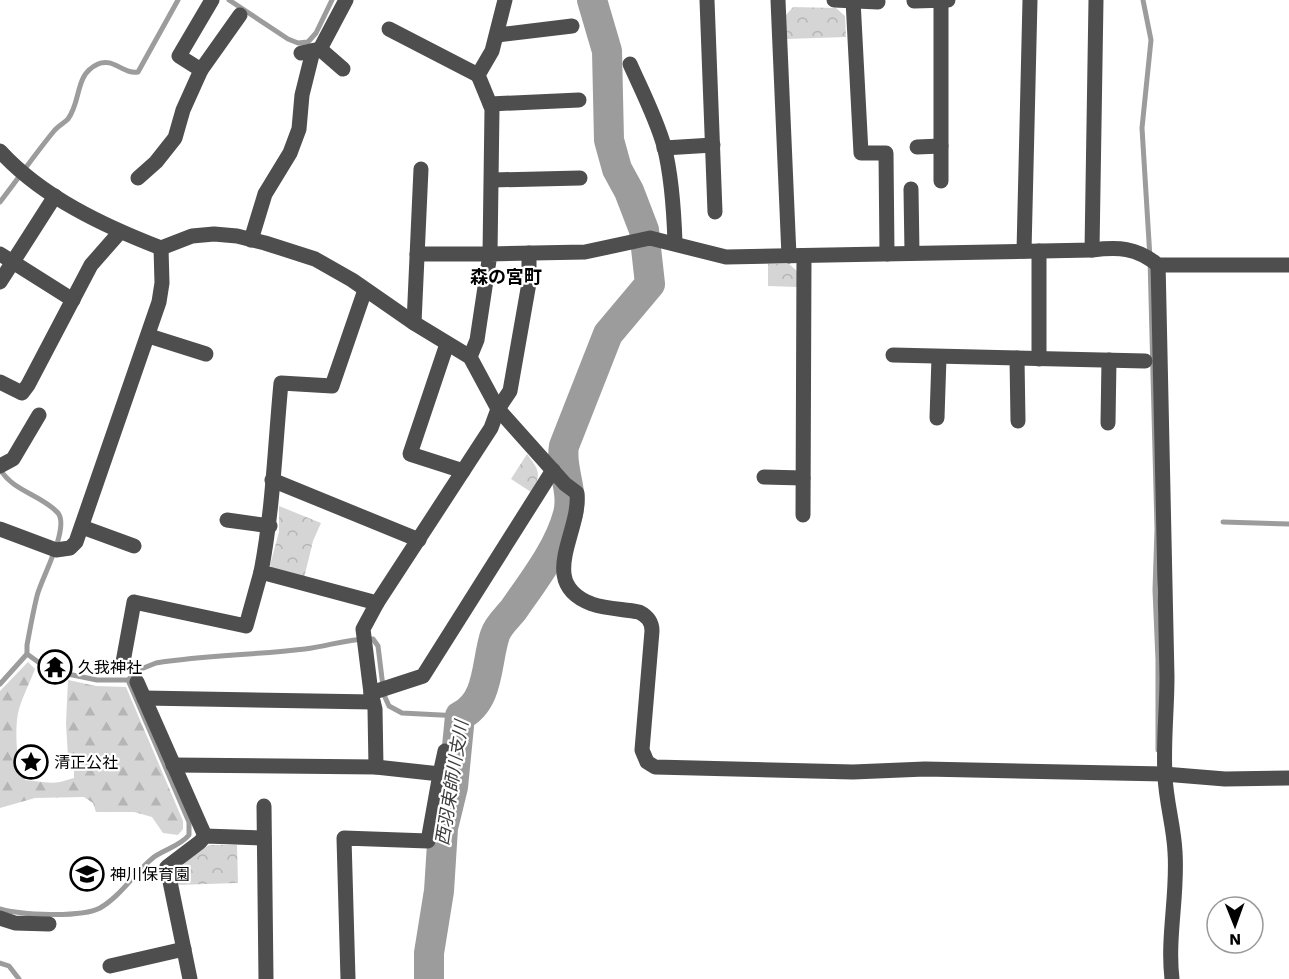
<svg xmlns="http://www.w3.org/2000/svg" width="1289" height="979" font-family="'Work Sans','Noto Sans JP',sans-serif">
  <defs>
    <pattern id="forest-firs" width="22" height="20" patternUnits="userSpaceOnUse" patternTransform="scale(1.5)"><rect width="22" height="20" fill="#d5d5d5"/><path d="M5 1l3.5 6h-7zM16 11l3.5 6h-7z" fill="#b5b5b5"/></pattern>
    <pattern id="park-crowns" width="20" height="18" patternUnits="userSpaceOnUse" patternTransform="scale(1.5)"><rect width="20" height="18" fill="#d5d5d5"/><path d="M2 6a3 3 0 1 1 6 0M12 15a3 3 0 1 1 6 0" fill="none" stroke="#b5b5b5"/></pattern>
  </defs>
  <rect width="100%" height="100%" fill="#fff"/>
  <path fill="url(#forest-firs)" d="M28,662L35,669C30,682 23,696 19,709C14,727 16,765 25,780C36,781 48,784 60,782C65,781 69,779 74,778V758H68L66,723L68,680L96,686L126,687L183,821V829L178,835L163,833L152,817L134,812H96L93,803L84,797L35,798L0,808V691Z"/>
  <g fill="url(#park-crowns)">
    <polygon points="793,7 836,8 845,16 846,37 786,39 786,15"/>
    <polygon points="768,264 789,264 797,271 797,287 768,286"/>
    <path d="M527,454C538,469 543,474 531,492L511,479Z"/>
    <polygon points="279,506 321,523 313,541 304,578 275,572 270,565 279,532"/>
    <path d="M209,845H237L238,883L176,885C175,864 194,856 209,845Z"/>
  </g>
  <g fill="none" stroke-linecap="round" stroke-linejoin="round">
    <g stroke="#9c9c9c" stroke-width="5">
      <polyline points="229,0 288,39 298,43 308,42 316,33 332,0"/>
      <polyline points="1143,0 1151,40 1142,128 1150,258 1157,529 1155,590 1158,660 1158,750"/>
      <path d="M0,202C18,179 35,154 54,131C58,126 64,123 68,119C82,100 74,75 98,64C113,57 124,75 138,72L178,0"/>
      <path d="M0,469C12,491 42,495 58,513C70,528 41,579 37,596C33,612 30,629 27,645V654L48,669L58,672L97,680H128L141,669L156,663C205,655 256,655 305,649C330,646 348,638 373,639L378,646L384,695L389,706L402,713L460,716"/>
      <polyline points="1223,522 1289,524"/>
      <polyline points="0,684 27,654"/>
      <path d="M0,909C20,915 81,918 100,908C121,896 135,872 154,857C165,849 180,846 189,835V822L128,680"/>
      <polyline points="0,963 9,966 19,979"/>
    </g>
    <path stroke="#9c9c9c" stroke-width="30" d="M429,979V953L439,891L443,828L453,787L460,716C490,702 486,661 495,635C498,625 508,617 514,609C534,580 559,548 568,514C574,490 560,468 564,446L608,334L650,284L644,230L629,191L617,169L609,140L607,51L592,0"/>
    <g stroke="#4e4e4e" stroke-width="15">
      <polyline points="707,0 715,212"/>
      <polyline points="778,0 789,256"/>
      <polyline points="834,0 878,2"/>
      <polyline points="853,0 861,153 886,153 887,254"/>
      <polyline points="914,1 948,0"/>
      <polyline points="389,29 478,75"/>
      <polyline points="497,35 572,26"/>
      <polyline points="320,49 343,69"/>
      <polyline points="301,53 320,49 346,0"/>
      <path d="M630,64C642,91 656,118 664,146C672,177 674,212 675,243"/>
      <polyline points="201,70 240,15"/>
      <polyline points="490,104 579,100"/>
      <polyline points="917,147 941,146"/>
      <polyline points="664,148 713,145"/>
      <path d="M0,151C42,197 104,226 161,248L192,236L214,234L237,236L265,243L315,259L352,280L414,323L470,357L498,409L565,484L577,493C581,533 536,583 592,604C607,609 623,609 639,612C647,616 652,621 652,631L642,750L647,762L655,767L853,772L925,769L1164,774L1225,779L1289,778"/>
      <polyline points="138,178 156,162 175,138 183,110 201,70 179,56 212,0"/>
      <polyline points="492,180 580,178"/>
      <polyline points="941,181 941,0"/>
      <polyline points="911,189 912,253"/>
      <polyline points="251,240 265,194 290,153 299,129 302,95 313,51"/>
      <polyline points="1092,250 1096,0"/>
      <polyline points="1024,251 1030,0"/>
      <polyline points="0,254 73,300"/>
      <polyline points="417,254 490,254 492,109 478,75 492,51 505,0"/>
      <path d="M1158,265C1162,402 1165,539 1167,677C1167,710 1163,743 1165,776C1166,802 1174,827 1175,852C1178,894 1167,937 1172,979"/>
      <polyline points="0,282 55,196"/>
      <path d="M365,290L332,386L281,383C275,446 273,510 261,572L377,603L491,428L498,409L510,391L529,283V253"/>
      <polyline points="414,323 421,169"/>
      <polyline points="149,336 206,354"/>
      <polyline points="447,344 410,454 463,471"/>
      <polyline points="893,355 1145,361"/>
      <path d="M470,357L477,340L490,254L585,252L650,238L726,257L1092,250C1118,247 1136,247 1158,265H1289"/>
      <polyline points="1017,358 1018,421"/>
      <polyline points="1039,359 1039,251"/>
      <polyline points="0,382 22,393 28,385 91,265 120,232"/>
      <polyline points="937,418 939,357"/>
      <polyline points="1108,423 1109,360"/>
      <polyline points="0,466 13,459 39,415"/>
      <polyline points="764,477 803,478"/>
      <polyline points="272,480 419,540"/>
      <polyline points="803,515 804,256"/>
      <polyline points="227,520 270,526"/>
      <polyline points="82,527 134,546"/>
      <polyline points="0,529 56,550 70,548 76,542 159,302 162,283 161,248"/>
      <polyline points="123,662 134,602 246,626 261,572"/>
      <polyline points="137,682 205,836"/>
      <polyline points="371,693 423,676 553,470"/>
      <polyline points="144,698 373,702"/>
      <polyline points="173,765 376,767 440,774 428,841 344,838 348,979"/>
      <polyline points="376,767 375,709 371,693 363,629 377,603"/>
      <polyline points="440,774 445,751"/>
      <polyline points="264,806 266,979"/>
      <polyline points="0,918 15,923 49,924"/>
      <polyline points="110,966 184,949"/>
      <polyline points="190,979 167,867 200,842 205,836 264,838"/>
    </g>
  </g>
  <defs>
    <symbol id="temple-ring" viewBox="-11 -11 22 22"><circle r="9.5" fill="#fff" stroke="#000" stroke-width="1.5"/><path d="M0-6L5-2H3V0L6.5 2.5H4V6H1.5V3h-3V6H-4V2.5H-6.5L-3 0V-2H-5Z" fill="#000"/></symbol>
    <symbol id="sight-ring" viewBox="-11 -11 22 22"><circle r="9.5" fill="#fff" stroke="#000" stroke-width="1.5"/><path d="M0-6L1.8-2.2L6-1.7L2.9 1.2L3.7 5.4L0 3.3L-3.7 5.4L-2.9 1.2L-6-1.7L-1.8-2.2Z" fill="#000"/></symbol>
    <symbol id="school-ring" viewBox="-11 -11 22 22"><circle r="9.5" fill="#fff" stroke="#000" stroke-width="1.5"/><path d="M0-5L7-2L0 1L-7-2ZM-4 1L0 2.5L4 1V4Q0 6-4 4Z" fill="#000"/></symbol>
  </defs>
  <g fill-rule="evenodd">
    <use href="#temple-ring" x="36" y="648" width="38" height="38"/>
    <use href="#sight-ring" x="12" y="743" width="38" height="38"/>
    <use href="#school-ring" x="68" y="855" width="38" height="38"/>
  </g>
  <g text-anchor="middle" stroke-width="4.5" stroke-linejoin="round" paint-order="stroke">
    <g font-size="16" fill="#000" stroke="#fff" text-anchor="start">
      <text x="78" y="673">久我神社</text>
      <text x="54" y="768">清正公社</text>
      <text x="110" y="880">神川保育園</text>
    </g>
    <g font-size="18" font-weight="bold" fill="#000" stroke="#fff">
      <text x="506" y="283">森の宮町</text>
    </g>
    <g font-size="18" font-style="italic" fill="#3d3d3d" stroke="#fff">
      <text transform="translate(452 783) rotate(-81)" y="6">西羽束師川支川</text>
    </g>
  </g>
  <g transform="translate(1235 925) rotate(179)"><circle r="28" fill="#ffffff" stroke="#999999" stroke-width="1.5"/>
  <path d="M0-4.5L10 22L0 15L-10 22Z" fill="#000000"/>
  <text y="-9" font-size="16" font-weight="bold" text-anchor="middle" fill="#000000">N</text>
  </g>
</svg>
